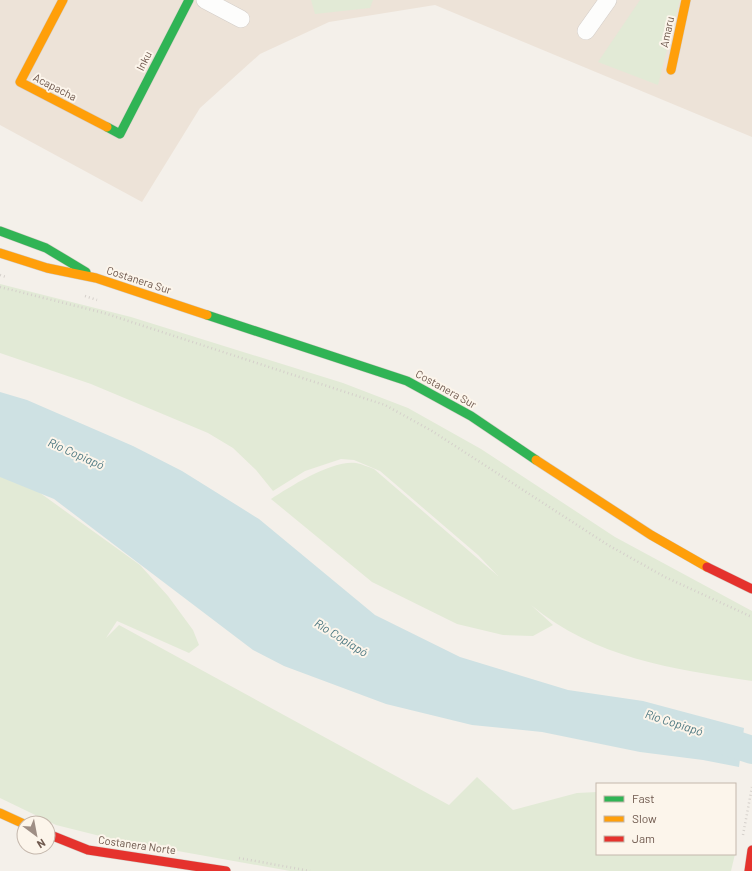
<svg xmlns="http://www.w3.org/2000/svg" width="752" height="871" font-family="Barlow,sans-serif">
  <rect width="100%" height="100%" fill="#f4f0ea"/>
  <polygon fill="#ede3d8" points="0,0 752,0 752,137 435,5 329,22 260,54 200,108 142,202 0,125"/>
  <g fill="#e2ead6">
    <polygon points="311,0 373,0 370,8 315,14"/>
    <polygon points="640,0 680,0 658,85 598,62"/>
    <path d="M0,284L131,317L343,383L408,408L481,449L615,537L752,611V681C672,669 595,658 531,605L553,625L533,636L503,635L457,624L372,582L271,499C291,486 332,460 356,463C362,464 368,467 374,469L498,576L478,555L380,471L354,460L341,459L305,471L273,491L256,470L233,448L208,433L91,384L0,353Z"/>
    <polygon points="0,475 36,490 140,565 168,596 193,630 199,645 189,653 117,621 106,638 119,625 449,805 477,777 513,810 577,793 597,792 597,854 735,854 731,871 290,871 116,840 56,825 0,798"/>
  </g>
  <polygon fill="#cee1e3" points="0,392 27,400 133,446 182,471 259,519 375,615 460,657 568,690 643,701 744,728 739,767 703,760 640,752 542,732 472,725 386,704 284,666 253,650 54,499 0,477"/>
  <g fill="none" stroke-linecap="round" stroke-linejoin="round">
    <polyline stroke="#cee1e3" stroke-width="28" points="706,735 752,750"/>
    <defs>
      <g id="street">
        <polyline points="205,0 241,19"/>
        <polyline points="586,31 608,0"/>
      </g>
      <g id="fast">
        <polyline points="107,127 120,134 189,0"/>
        <polyline points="0,231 46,248 86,272"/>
        <polyline points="207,315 407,381 471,416 536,460"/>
      </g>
      <g id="slow">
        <polyline points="63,0 20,82 107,127"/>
        <polyline points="671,70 686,0"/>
        <polyline points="0,253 47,268 96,278 207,315"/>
        <polyline points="536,460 651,535 707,567"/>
        <polyline points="0,813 24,824"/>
      </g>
      <g id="jam">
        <polyline points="707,567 752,589"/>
        <polyline points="48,834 88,850 226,871"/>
        <polyline points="749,871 752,850"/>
      </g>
    </defs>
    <use href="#street" stroke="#d3cdc8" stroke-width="18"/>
    <use href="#fast" stroke="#d4cdc6" stroke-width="10"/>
    <use href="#slow" stroke="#d4cdc6" stroke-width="10"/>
    <use href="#jam" stroke="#d4cdc6" stroke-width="10"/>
    <g stroke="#d5d0cb" stroke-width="2.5" stroke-dasharray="1 3" stroke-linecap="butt">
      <polyline points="0,275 6,277"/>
      <polyline points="0,287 104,313 385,405 432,431 608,545 665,577 752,617"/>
      <polyline points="85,296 97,300"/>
      <polyline points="743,835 752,787"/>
      <polyline points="239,858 310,871"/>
    </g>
    <use href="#street" stroke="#fdfdfc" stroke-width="17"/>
    <use href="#fast" stroke="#30b455" stroke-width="9"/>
    <use href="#slow" stroke="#ff9f0a" stroke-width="9"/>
    <use href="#jam" stroke="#e5322d" stroke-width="9"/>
  </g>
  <g text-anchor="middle" stroke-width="4" stroke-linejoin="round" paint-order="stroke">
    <g font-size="11" fill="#6f594e" stroke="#fcf5eb">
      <text transform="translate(667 32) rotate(-78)" y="4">Amaru</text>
      <text transform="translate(144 61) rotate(-63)" y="4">Inku</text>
      <text transform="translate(55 87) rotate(27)" y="4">Acapacha</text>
      <text transform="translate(139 280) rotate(18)" y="4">Costanera Sur</text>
      <text transform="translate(446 389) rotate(29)" y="4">Costanera Sur</text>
      <text transform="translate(137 845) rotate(8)" y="4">Costanera Norte</text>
    </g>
    <g font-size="12" font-style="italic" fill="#4b7780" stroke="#fcf5eb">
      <text transform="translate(76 454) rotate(24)" y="4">Río Copiapó</text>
      <text transform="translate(341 638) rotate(32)" y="4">Río Copiapó</text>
      <text transform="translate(674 723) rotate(18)" y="4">Río Copiapó</text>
    </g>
  </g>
  <rect x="596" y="783" width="140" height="72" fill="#fcf5eb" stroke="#c4b7ac"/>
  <rect x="604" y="796" width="20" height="6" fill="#30b455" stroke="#c4b7ac"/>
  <text x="632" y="803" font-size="12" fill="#6f594e">Fast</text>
  <rect x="604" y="816" width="20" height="6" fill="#ff9f0a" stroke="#c4b7ac"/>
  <text x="632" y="823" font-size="12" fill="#6f594e">Slow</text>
  <rect x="604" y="836" width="20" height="6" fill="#e5322d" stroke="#c4b7ac"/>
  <text x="632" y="843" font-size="12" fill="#6f594e">Jam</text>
  <g transform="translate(36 835) rotate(148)"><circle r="19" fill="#fcf5eb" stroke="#c4b7ac"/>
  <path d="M0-3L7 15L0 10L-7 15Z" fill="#9e8e85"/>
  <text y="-6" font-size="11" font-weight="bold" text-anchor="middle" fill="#6f594e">N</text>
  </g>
</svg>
